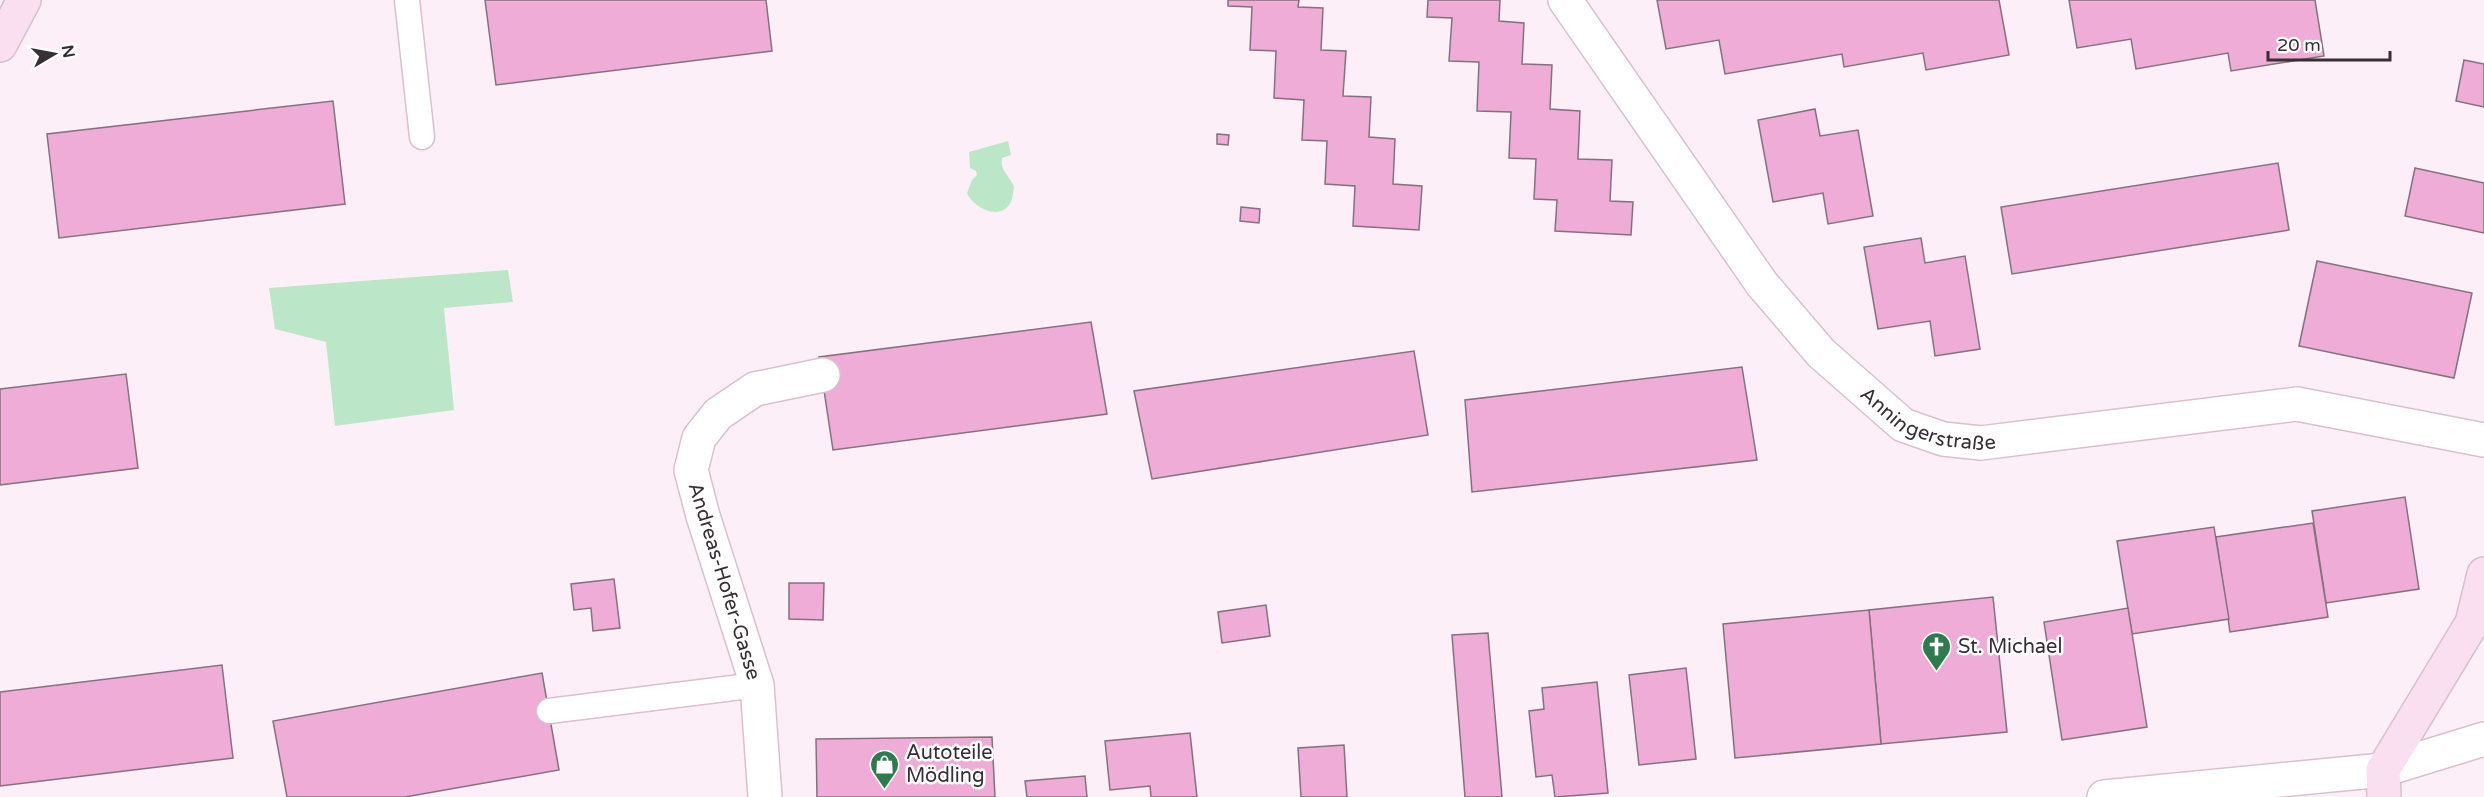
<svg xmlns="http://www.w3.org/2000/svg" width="2484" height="797" font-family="'Varela Round',sans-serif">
  <rect width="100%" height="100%" fill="#fdeff7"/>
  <g fill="#bbe7c8">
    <path d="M1008,141L1011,155L1002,158C1000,172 1010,175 1014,187C1013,192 1013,200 1009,205C998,221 972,206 967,193L972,180L977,175L976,171L970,168L969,152Z"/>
    <polygon points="508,270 513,302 444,308 454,410 335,426 326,342 275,329 269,288"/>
  </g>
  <g fill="#eeacd6" stroke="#85717e" stroke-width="1.5">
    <polygon points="485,0 766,0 772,51 496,85"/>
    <polygon points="1228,0 1299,0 1298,7 1323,8 1321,50 1346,51 1343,96 1371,97 1369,137 1395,139 1393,184 1422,186 1419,230 1353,226 1355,186 1325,184 1327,141 1302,140 1304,100 1274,98 1276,51 1250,50 1252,7 1228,6"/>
    <polygon points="1428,0 1500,0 1499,21 1524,23 1522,64 1552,65 1550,109 1580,111 1578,159 1612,160 1610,201 1633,202 1631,235 1555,231 1557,200 1534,199 1536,159 1509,158 1511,112 1477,111 1479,62 1449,61 1452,18 1427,17"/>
    <polygon points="1657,0 1999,0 2009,55 1926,70 1923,53 1844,67 1842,54 1725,74 1719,40 1666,49"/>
    <polygon points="2069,0 2315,0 2324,56 2231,71 2228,53 2136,69 2131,39 2077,48"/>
    <polygon points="2464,60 2484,64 2484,107 2456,101"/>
    <polygon points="333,101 345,204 59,238 47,134"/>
    <polygon points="1815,109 1820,136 1858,130 1873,216 1828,224 1823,193 1773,202 1758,120"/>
    <polygon points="1217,134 1229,135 1228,145 1217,144"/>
    <polygon points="2278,163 2289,230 2012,274 2001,207"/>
    <polygon points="2415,168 2484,183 2484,233 2405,216"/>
    <polygon points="1241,207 1260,209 1259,223 1240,221"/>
    <polygon points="1921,238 1925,263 1965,256 1980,349 1935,356 1930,321 1878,329 1864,247"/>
    <polygon points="2317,261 2472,293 2454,378 2299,346"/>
    <polygon points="1091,322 1107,414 833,450 819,357"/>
    <polygon points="1414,351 1428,435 1152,479 1134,391"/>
    <polygon points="1742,367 1757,460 1472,492 1465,400"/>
    <polygon points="126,374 138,468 0,485 0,389"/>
    <polygon points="2405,497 2419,589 2326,603 2312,511"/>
    <polygon points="2313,523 2328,617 2230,632 2216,537"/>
    <polygon points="2214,527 2229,619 2132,634 2117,541"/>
    <polygon points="614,579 620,628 593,631 591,608 574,610 571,584"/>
    <polygon points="789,583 824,583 823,620 789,619"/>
    <polygon points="1993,597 2007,732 1881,744 1869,610"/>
    <polygon points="1266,605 1270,636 1222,643 1218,612"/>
    <polygon points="2128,608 2147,727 2062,740 2044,622"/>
    <polygon points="1869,610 1881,744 1735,758 1723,624"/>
    <polygon points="1488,633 1502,797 1465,797 1452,635"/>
    <polygon points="222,665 233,758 0,786 0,692"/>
    <polygon points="1686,668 1696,759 1639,765 1629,675"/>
    <polygon points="542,673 559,770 405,797 287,797 273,721"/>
    <polygon points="1597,682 1608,793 1555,797 1552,775 1536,777 1529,711 1544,709 1542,688"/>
    <polygon points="1190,733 1197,797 1151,797 1150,786 1110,790 1105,741"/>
    <polygon points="992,737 995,797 817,797 816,739"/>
    <polygon points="1344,745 1347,797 1301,797 1298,748"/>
    <polygon points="1085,776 1087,797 1027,797 1025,781"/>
  </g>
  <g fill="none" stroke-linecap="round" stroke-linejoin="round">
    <defs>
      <g id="lane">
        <polyline points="407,0 422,137"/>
        <polyline points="549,711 757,685"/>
      </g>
      <g id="street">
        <path id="s1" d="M1565,0L1762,284L1821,353L1903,425L1943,439L1981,443L2297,404L2484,440"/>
        <polyline points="765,797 757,685 703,516 691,470 699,438 718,414 755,389 823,375"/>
        <polyline points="2104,797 2383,770 2484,739"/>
      </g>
      <g id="secondary">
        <polyline points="0,45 24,0"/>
        <polyline points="2384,797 2383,770 2472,623 2484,574"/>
      </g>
    </defs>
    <use href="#lane" stroke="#d7c1ce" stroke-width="27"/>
    <use href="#street" stroke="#d7c1ce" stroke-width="36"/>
    <use href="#secondary" stroke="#d7c1ce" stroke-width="36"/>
    <use href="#lane" stroke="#fff" stroke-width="24"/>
    <use href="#street" stroke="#fff" stroke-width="33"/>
    <use href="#secondary" stroke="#f9dff0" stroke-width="33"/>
  </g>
  <defs>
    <symbol id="church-pin" viewBox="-11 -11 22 30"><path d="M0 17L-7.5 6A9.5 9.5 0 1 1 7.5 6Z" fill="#2d7c4d" stroke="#fff"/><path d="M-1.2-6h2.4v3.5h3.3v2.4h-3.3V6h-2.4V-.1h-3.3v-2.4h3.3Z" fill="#fff"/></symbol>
    <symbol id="shop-pin" viewBox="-11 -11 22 30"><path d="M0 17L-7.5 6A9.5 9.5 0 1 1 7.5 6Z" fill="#2d7c4d" stroke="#fff"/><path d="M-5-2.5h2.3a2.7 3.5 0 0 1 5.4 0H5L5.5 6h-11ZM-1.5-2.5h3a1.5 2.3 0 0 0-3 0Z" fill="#fff"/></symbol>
  </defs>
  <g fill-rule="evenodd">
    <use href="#church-pin" x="1920" y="630" width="33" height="45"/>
    <use href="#shop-pin" x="868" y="748" width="33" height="45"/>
  </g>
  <g text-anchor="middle" stroke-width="5" stroke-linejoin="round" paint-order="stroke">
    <g font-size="20" fill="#372f34" stroke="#fff">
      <text dy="7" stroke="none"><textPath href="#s1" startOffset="567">Anningerstraße</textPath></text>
      <text transform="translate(725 581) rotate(73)" y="7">Andreas-Hofer-Gasse</text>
    </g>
    <g font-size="20" fill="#372f34" stroke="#fff" text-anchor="start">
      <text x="1958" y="653">St. Michael</text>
      <text x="906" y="759">Autoteile<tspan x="906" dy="23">Mödling</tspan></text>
    </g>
  </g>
  <g transform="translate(54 54) rotate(80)" stroke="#ffffff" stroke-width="4.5" paint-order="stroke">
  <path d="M0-4.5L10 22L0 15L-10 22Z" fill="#372f34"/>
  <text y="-9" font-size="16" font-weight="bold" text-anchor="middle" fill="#372f34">N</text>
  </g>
  <path d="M2268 51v9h122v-9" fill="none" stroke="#372f34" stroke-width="3"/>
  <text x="2277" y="51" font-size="18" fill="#372f34" stroke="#ffffff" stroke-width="4.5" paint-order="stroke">20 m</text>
</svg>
